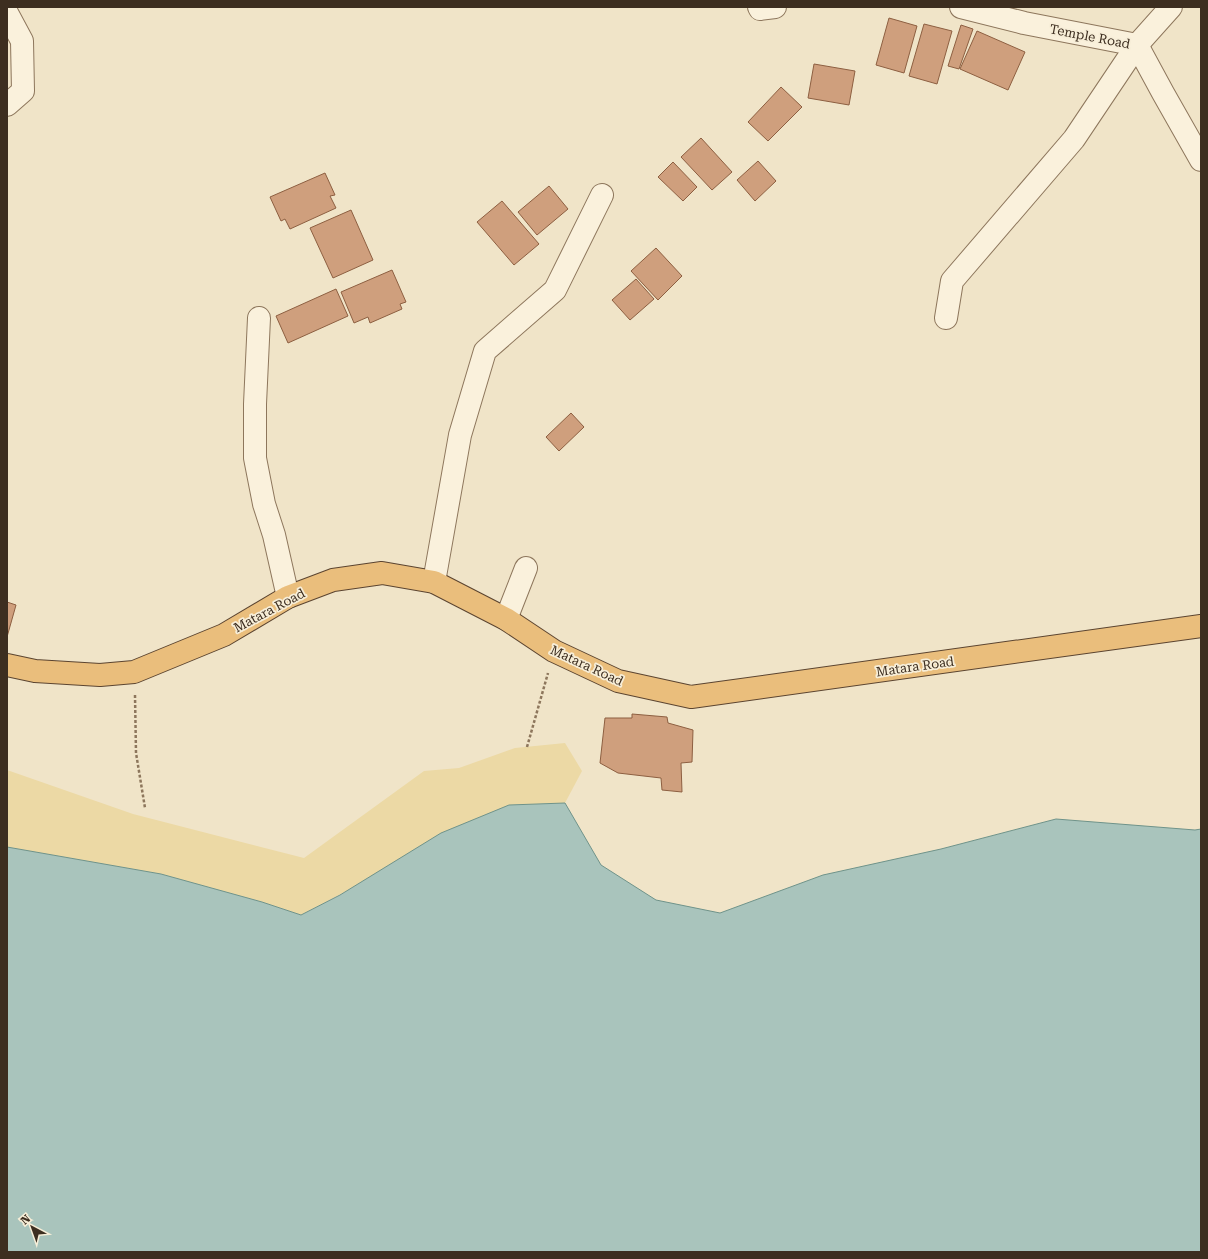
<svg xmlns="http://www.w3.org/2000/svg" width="1208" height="1259" font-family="'Roboto Serif',serif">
  <rect width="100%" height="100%" fill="#f0e4c8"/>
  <polygon fill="#ecd9a5" points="565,743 582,771 565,803 509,805 301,915 262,902 161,874 7,847 7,770 133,814 304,858 424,771 459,768 515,748"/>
  <polygon fill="#a9c4bc" stroke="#6f938a" points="565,803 601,865 656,900 720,913 823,875 941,849 1056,819 1195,830 1201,829 1201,1252 7,1252 7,847 161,874 262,902 301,915 340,895 441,833 509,805"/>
  <g fill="#cf9f7d" stroke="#8d5f41">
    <polygon points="889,18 917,26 904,73 876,65"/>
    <polygon points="924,24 952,31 937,84 909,76"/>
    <polygon points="961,25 973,29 959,69 948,66"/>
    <polygon points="977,31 1025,52 1008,90 960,69"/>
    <polygon points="814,64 855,71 849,105 808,98"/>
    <polygon points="781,87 802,107 768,141 748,122"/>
    <polygon points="701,138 732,172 712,190 681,157"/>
    <polygon points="758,161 776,181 755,201 737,180"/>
    <polygon points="673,162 697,187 683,201 658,177"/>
    <polygon points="325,173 335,195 330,196 336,208 290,229 285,219 281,221 270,197"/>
    <polygon points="549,186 568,209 537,235 518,212"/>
    <polygon points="502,201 539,244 514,265 477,222"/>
    <polygon points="351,210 373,260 333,278 310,228"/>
    <polygon points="656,248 682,276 658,300 631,271"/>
    <polygon points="392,270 406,302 400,304 402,309 370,323 368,317 354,323 341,292"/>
    <polygon points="636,279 654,299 630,320 612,300"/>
    <polygon points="336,289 348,316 288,343 276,316"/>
    <polygon points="571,413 584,427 559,451 546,437"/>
    <polygon points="7,602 16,605 7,637"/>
    <polygon points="632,714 667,717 668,723 693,730 692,762 681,763 682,792 662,790 661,778 618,773 600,763 605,718 632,718"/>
  </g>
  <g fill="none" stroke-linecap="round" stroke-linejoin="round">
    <defs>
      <g id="minor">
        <polyline points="759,7 760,9 775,7"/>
        <polyline points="961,7 1024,23 1137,45 1163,93 1201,160"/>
        <polyline points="7,13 22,41 23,91 7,105"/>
        <polyline points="259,318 255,404 255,458 264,504 274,535 288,597"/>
        <polyline points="946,318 952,281 1074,139 1137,45 1171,7"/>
        <polyline points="434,582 460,435 485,351 555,290 602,195"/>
        <polyline points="506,619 526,568"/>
      </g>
      <polyline id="trunk" points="7,665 35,671 100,675 134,672 224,635 288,597 333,580 382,573 434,582 506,619 554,651 618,681 691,697 1201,626"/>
    </defs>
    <use href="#minor" stroke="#8d765c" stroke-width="24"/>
    <use href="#trunk" stroke="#5b4430" stroke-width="24"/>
    <g stroke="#8d765c" stroke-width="2.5" stroke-dasharray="3 2" stroke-linecap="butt">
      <polyline points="135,695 136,753 145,808"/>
      <polyline points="527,747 548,673"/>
    </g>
    <use href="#minor" stroke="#faf1dc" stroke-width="22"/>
    <use href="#trunk" stroke="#eabe7c" stroke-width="22"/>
  </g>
  <g text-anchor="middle" stroke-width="3.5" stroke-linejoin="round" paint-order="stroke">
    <g font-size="13" fill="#3d2e20" stroke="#f7eed8">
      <text transform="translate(1090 36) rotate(11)" y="5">Temple Road</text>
      <text transform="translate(269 610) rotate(-28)" y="5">Matara Road</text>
      <text transform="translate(587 665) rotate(25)" y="5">Matara Road</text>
      <text transform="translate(915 666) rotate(-8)" y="5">Matara Road</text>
    </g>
  </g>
  <rect width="1208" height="1259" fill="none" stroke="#3d2e20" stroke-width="16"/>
  <g transform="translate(32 1227) rotate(319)" stroke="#f7eed8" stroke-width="3" paint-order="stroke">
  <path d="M0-3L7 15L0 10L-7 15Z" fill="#3d2e20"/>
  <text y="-6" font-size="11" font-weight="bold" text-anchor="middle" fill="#3d2e20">N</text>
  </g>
</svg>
